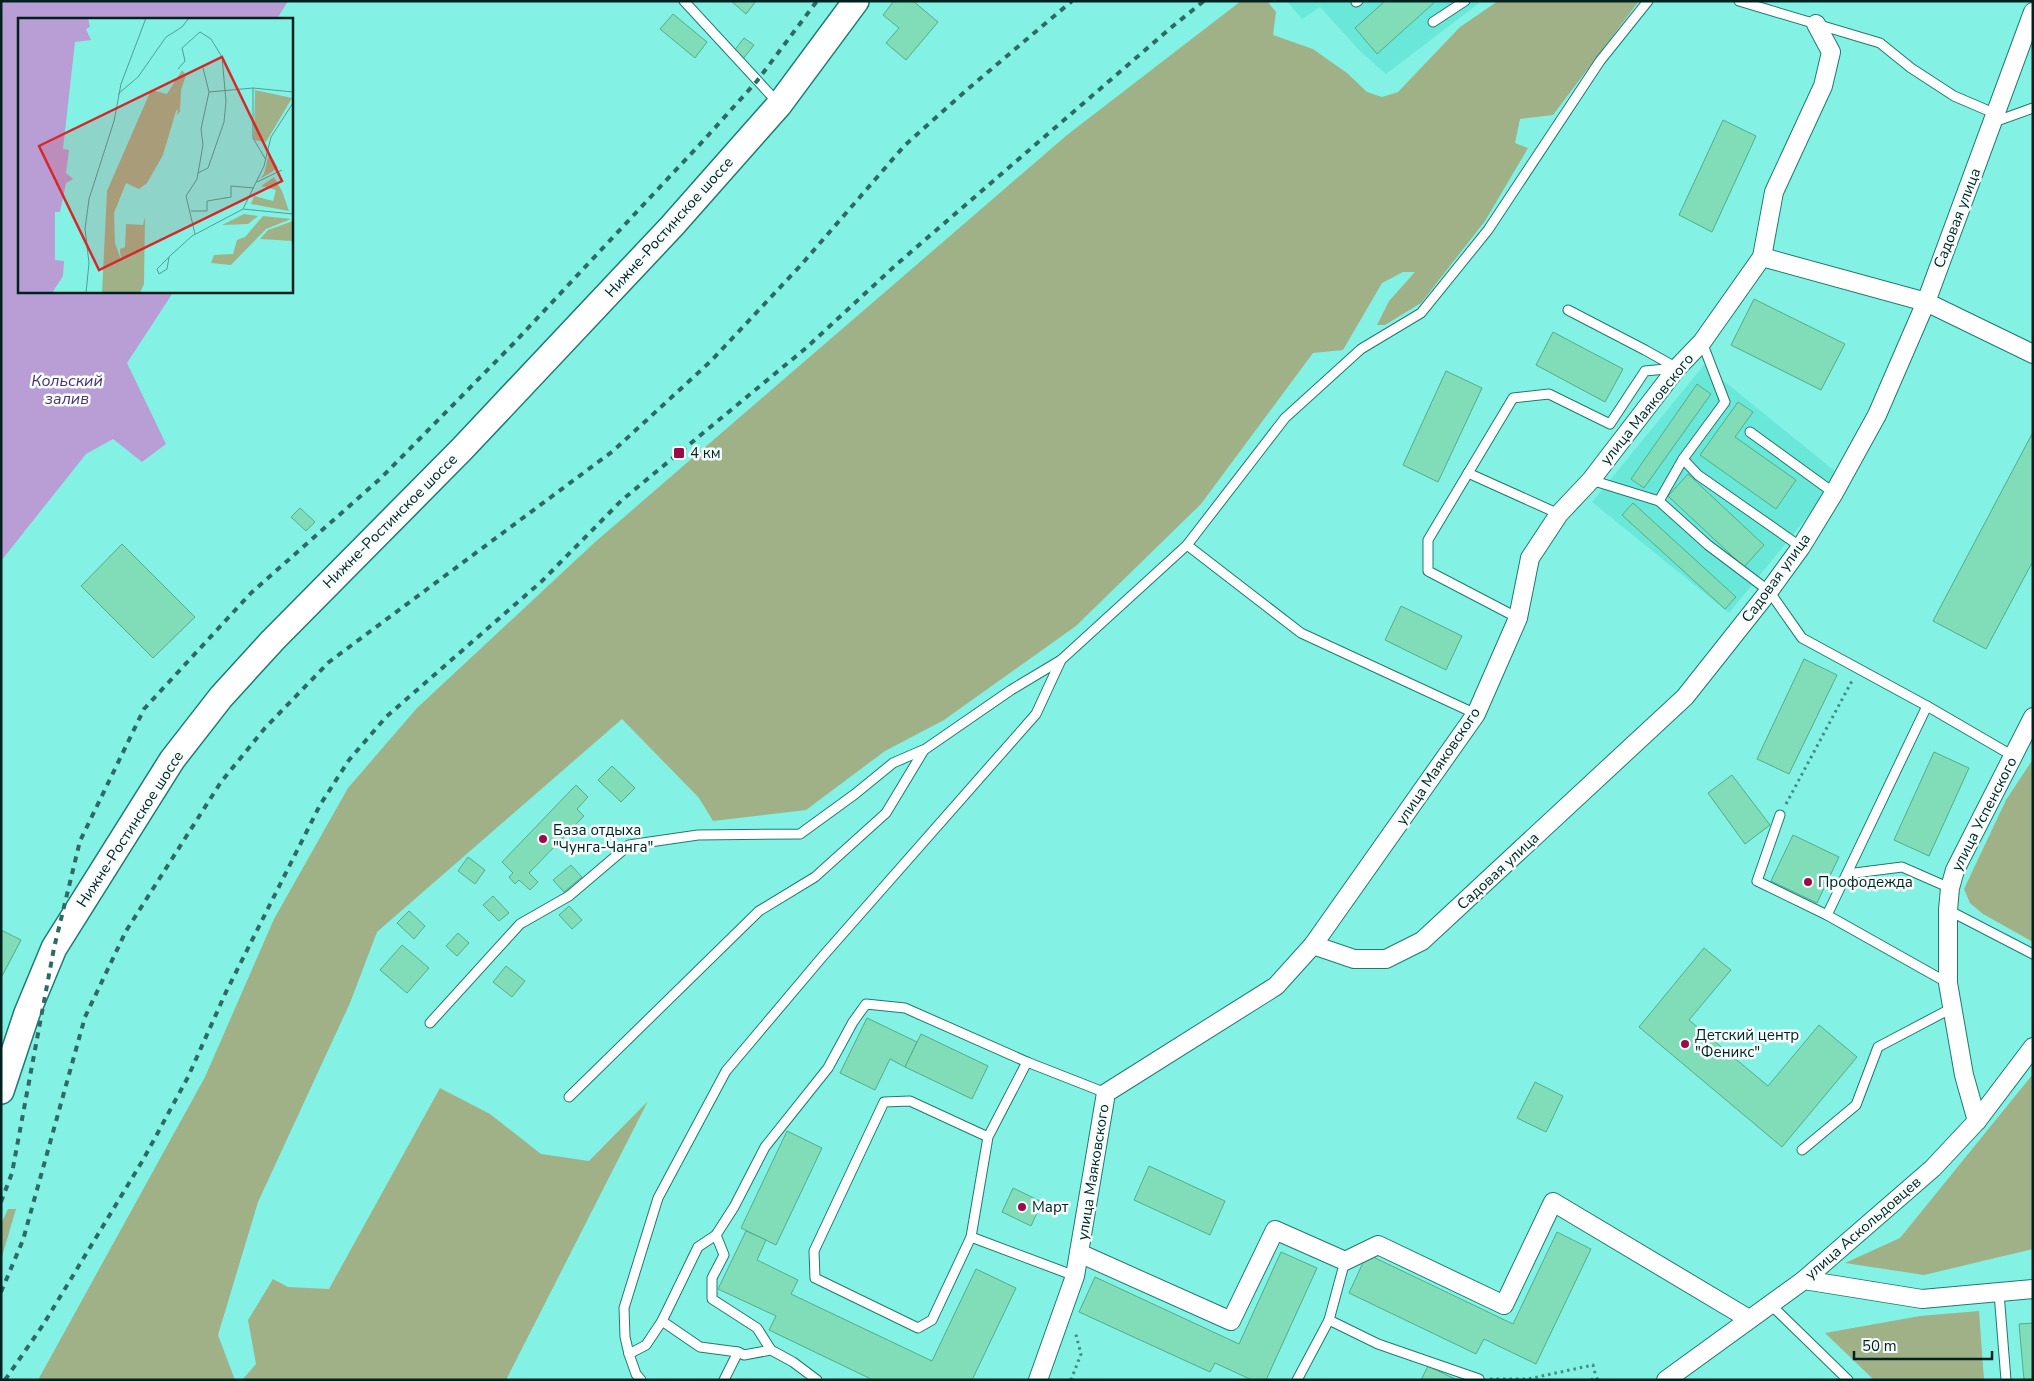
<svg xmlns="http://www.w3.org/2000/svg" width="2034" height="1381" font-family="'Nunito Sans',sans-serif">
  <rect width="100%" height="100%" fill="#83f2e5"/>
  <g fill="#69e8da">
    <polygon points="1287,1 1482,1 1386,74 1360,51 1320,7 1302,19"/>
    <polygon points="1704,365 1841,476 1729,613 1592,502"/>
  </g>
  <g fill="#a0b188">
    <polygon points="1241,1 1267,1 1276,12 1273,35 1313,49 1347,73 1367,92 1382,97 1398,92 1460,27 1498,1 1639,1 1553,115 1520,119 1515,143 1528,148 1485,221 1421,303 1385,325 1377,325 1389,301 1415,272 1403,272 1382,283 1343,350 1313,353 1201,504 1076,626 944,720 885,751 806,810 713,821 699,798 622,719 377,932 350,1003 258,1202 218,1335 235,1380 38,1380 205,1077 274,919 348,788 417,708 594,543 1067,135"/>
    <polygon points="2033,759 2033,942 1983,914 1970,903 1964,889 2006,800"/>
    <polygon points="2033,1074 2033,1249 1924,1275 1845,1263 1900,1238"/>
    <polygon points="440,1088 490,1114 541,1154 589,1161 648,1101 506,1380 242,1380 256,1364 248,1320 273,1279 288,1287 329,1289"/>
    <polygon points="8,1209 16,1209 1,1260 1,1224"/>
    <polygon points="1979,1311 1984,1380 1874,1380 1825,1333 1920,1316"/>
  </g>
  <polygon fill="#b89ed5" points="1,1 288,1 277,19 19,19 19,291 174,291 127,363 166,444 142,462 113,439 86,454 1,561"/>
  <g fill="#81ddb8" stroke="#50ad8a">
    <polygon points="731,1 756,1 746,14"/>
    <polygon points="894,1 913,1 938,22 906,60 886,43 899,28 883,15"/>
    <polygon points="1385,1 1436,1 1377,54 1355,28"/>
    <polygon points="673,14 707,42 695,58 660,29"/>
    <polygon points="744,38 754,45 743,59 734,51"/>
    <polygon points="1723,120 1756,136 1712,232 1679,215"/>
    <polygon points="1754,299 1845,344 1821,390 1731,345"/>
    <polygon points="1553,332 1623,369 1605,402 1536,365"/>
    <polygon points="1446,371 1482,388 1438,482 1403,465"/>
    <polygon points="1697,384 1711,394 1644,488 1631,479"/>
    <polygon points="1738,402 1753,412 1735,437 1796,480 1776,509 1700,455"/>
    <polygon points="2033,432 2033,561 1986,649 1933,621"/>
    <polygon points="1688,474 1764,545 1744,567 1668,496"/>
    <polygon points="1633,503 1736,597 1725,609 1622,515"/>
    <polygon points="300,508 315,522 306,531 291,517"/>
    <polygon points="122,544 195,617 153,658 81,586"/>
    <polygon points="1401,606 1462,636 1446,670 1385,640"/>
    <polygon points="1804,659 1837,675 1789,774 1757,759"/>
    <polygon points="1934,752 1969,768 1929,856 1894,840"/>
    <polygon points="612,766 635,788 621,802 598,780"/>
    <polygon points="1732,775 1770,825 1745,844 1708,793"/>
    <polygon points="576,785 588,797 577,809 584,816 529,873 538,882 530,890 519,880 515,884 509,877 513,873 502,862"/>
    <polygon points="1793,835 1839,857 1817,903 1771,881"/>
    <polygon points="468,857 485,870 475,884 458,871"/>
    <polygon points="571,865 582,877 564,892 553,880"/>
    <polygon points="493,896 509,913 499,921 483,905"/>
    <polygon points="569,906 582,920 572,929 559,915"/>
    <polygon points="409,911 425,926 414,939 397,923"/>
    <polygon points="1,930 21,940 1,978"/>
    <polygon points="458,933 469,943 457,956 446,946"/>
    <polygon points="402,945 429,968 407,993 380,970"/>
    <polygon points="1704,948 1731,970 1689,1020 1768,1086 1819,1025 1857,1057 1782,1147 1639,1027"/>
    <polygon points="506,966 525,981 512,997 493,982"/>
    <polygon points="867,1018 917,1042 905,1067 890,1059 875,1090 840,1073"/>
    <polygon points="921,1034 988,1066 972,1099 905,1067"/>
    <polygon points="1535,1082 1563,1096 1546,1132 1517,1118"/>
    <polygon points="787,1131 822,1148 776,1245 741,1228"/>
    <polygon points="1149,1166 1225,1201 1210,1235 1134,1200"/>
    <polygon points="1013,1188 1042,1202 1031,1226 1002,1212"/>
    <polygon points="746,1231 766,1240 757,1260 798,1280 791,1294 932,1361 976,1269 1016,1288 972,1380 873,1380 769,1330 776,1316 718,1289"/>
    <polygon points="1557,1232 1591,1249 1536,1364 1484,1339 1476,1354 1349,1293 1367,1254 1513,1324"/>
    <polygon points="1281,1252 1317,1268 1266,1380 1252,1380 1215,1363 1210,1372 1079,1312 1095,1277 1239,1344"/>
    <polygon points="2033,1323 2033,1380 2024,1380 2019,1324"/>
    <polygon points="1428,1366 1455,1379 1454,1380 1421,1380"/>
  </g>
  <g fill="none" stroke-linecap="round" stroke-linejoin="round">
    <defs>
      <g id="lane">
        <polyline points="684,1 779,104"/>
        <polyline points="1739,1 1880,43 1911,68 1954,96 1996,114"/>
        <polyline points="1356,2 1358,1"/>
        <polyline points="1433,22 1465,1"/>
        <polyline points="1994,122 2033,108"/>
        <polyline points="1568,310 1645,350 1677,368"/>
        <polyline points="1702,342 1725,402 1683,459 1698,475 1801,547"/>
        <polyline points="1750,432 1834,493"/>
        <polyline points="1683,459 1659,501 1708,545 1769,591 1802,638 1927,706 2013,756"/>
        <polyline points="1468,473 1559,514"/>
        <polyline points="1591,480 1659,501"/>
        <polyline points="1187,545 1301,633 1476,714"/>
        <polyline points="1518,618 1428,571 1428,540 1513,398 1549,394 1610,424 1645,371 1676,368"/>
        <polyline points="1780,815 1757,881 1827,915 1948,983"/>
        <polyline points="1847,874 1902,867 1950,888"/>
        <polyline points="1948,910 2033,954"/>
        <polyline points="1827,915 1927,706"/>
        <polyline points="430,1023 520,924 569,896 629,845 698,835 800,834 855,794 893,763 923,750"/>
        <polyline points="569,1097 759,911 815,877 886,813 924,750 1011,690 1061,660"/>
        <polyline points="988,1137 910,1101 884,1102 814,1251 815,1278 918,1328 932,1320 971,1237 988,1137 1027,1062"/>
        <polyline points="1802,1150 1856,1105 1878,1047 1952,1008"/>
        <polyline points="716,1235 698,1247 662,1321 646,1345 629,1354 625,1337 624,1308 658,1198 726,1071 823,956 1036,714 1061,660 1187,545 1285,418 1361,349 1421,313 1488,230 1600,61 1648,1"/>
        <polyline points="971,1237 1075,1276"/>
        <polyline points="1999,1293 2006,1380"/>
        <polyline points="1770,1304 1848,1380"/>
        <polyline points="1329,1320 1378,1344 1479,1379"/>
        <polyline points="662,1321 700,1347 738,1352 744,1355 771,1350"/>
        <polyline points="629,1354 636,1374 641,1380"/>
        <polyline points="724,1380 738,1352"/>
        <polyline points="817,1380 793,1362 771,1350 757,1328 712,1299 712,1278 724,1255 716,1235 734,1207 765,1147 828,1068 853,1022 866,1004 905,1008 1027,1062 1106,1093"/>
        <polyline points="1297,1380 1329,1320 1345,1261"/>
      </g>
      <g id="street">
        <polyline points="1762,257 1926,302 2033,354"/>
        <polyline points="1313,945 1354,959 1386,959 1422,941 1685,697 1769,591 1801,547 1834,493 1877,415 1926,302 2033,12"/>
        <polyline points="1977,1121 1964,1075 1948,983 1948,910 1950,888 1955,870 2033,717"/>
        <polyline points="1079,1253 1231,1321 1275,1230 1345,1261 1378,1245 1504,1305 1553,1202 1749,1319"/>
        <polyline points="1804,1280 1922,1299 2033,1289"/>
        <polyline points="1038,1380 1075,1276 1106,1093 1276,986 1313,945 1476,714 1518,618 1530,558 1559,514 1591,480 1677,368 1702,342 1762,257 1774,192 1823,86 1831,52 1816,24"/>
        <polyline points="1666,1380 1804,1280 1933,1168 1977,1121 2033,1047"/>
      </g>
      <polyline id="secondary" points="1,1091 27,1013 54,948 172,760 221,697 273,640 462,449 672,226 779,105 856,1"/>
    </defs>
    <use href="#lane" stroke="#1f7a72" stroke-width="11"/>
    <use href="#street" stroke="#1f7a72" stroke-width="20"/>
    <use href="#secondary" stroke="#1f7a72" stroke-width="28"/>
    <g stroke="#428a82" stroke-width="3" stroke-dasharray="2.5 4" stroke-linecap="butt">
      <polyline points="1786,804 1853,679"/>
      <polyline points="1490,1379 1528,1379 1593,1365 1596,1377"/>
      <polyline points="1071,1380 1081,1354 1075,1331"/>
      <polyline points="1591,1380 1596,1377 1598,1380"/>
    </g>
    <use href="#lane" stroke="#fff" stroke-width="9"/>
    <use href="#street" stroke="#fff" stroke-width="18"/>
    <use href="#secondary" stroke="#fff" stroke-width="25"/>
    <g stroke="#2e6a64" stroke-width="4" stroke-dasharray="6 6" stroke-linecap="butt">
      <polyline points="1,1202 12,1173 54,948 80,841 144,709 251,593 381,478 514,343 703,141 757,81 817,1"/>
      <polyline points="1,1292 23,1240 85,1017 126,931 221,782 265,728 329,662 613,451 711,361 801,265 905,145 969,88 1072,1"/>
      <polyline points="5,1380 43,1325 143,1160 188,1077 226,992 320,805 349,760 386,717 542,581 622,500 806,348 897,264 1173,26 1204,1"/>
    </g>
  </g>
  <g fill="#a10848" stroke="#f5fefd" stroke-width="2">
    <rect x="673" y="447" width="12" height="12" rx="2.5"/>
    <circle cx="543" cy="839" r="5"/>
    <circle cx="1808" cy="882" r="5"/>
    <circle cx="1685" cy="1044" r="5"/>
    <circle cx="1022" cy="1207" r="5"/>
  </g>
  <g text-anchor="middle" stroke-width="5" stroke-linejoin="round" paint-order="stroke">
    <g font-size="15" fill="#00211e" stroke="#f5fefd">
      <text transform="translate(1957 218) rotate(-69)" y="5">Садовая улица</text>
      <text transform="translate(669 227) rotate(-48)" y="5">Нижне-Ростинское шоссе</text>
      <text transform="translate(1647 409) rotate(-51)" y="5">улица Маяковского</text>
      <text transform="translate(390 521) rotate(-45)" y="5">Нижне-Ростинское шоссе</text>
      <text transform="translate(1776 578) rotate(-54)" y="5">Садовая улица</text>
      <text transform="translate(1438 766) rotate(-56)" y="5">улица Маяковского</text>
      <text transform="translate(1984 814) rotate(-63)" y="5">улица Успенского</text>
      <text transform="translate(130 829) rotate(-57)" y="5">Нижне-Ростинское шоссе</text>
      <text transform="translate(1498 871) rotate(-43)" y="5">Садовая улица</text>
      <text transform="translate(1093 1172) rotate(-81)" y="5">улица Маяковского</text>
      <text transform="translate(1863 1228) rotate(-41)" y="5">улица Аскольдовцев</text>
    </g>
    <g font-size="15" fill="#00211e" stroke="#f5fefd" text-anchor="start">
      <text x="690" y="458">4 км</text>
      <text x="553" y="835">База отдыха<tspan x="553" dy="17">"Чунга-Чанга"</tspan></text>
      <text x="1818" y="887">Профодежда</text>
      <text x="1695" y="1040">Детский центр<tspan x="1695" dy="17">"Феникс"</tspan></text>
      <text x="1032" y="1212">Март</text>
    </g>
    <g font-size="16" font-style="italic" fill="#502e6f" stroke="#f5fefd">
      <text x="67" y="386">Кольский<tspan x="67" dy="18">залив</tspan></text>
    </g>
  </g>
  <g transform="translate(18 18)">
    <rect width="275" height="275" fill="#83f2e5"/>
    <path d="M164,52L168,57L163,72L162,93L159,97L160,91L158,93L145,137L129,165L121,171L108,165L96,195L97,225L103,242L102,231L107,229L108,206L125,207L127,199L126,266L122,275H84L89,173L133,72L149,76ZM237,72L274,80L248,124L236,122ZM251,135L260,150L242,161L246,156ZM256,159L264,173L271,193L233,186L236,178L255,183L258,172L243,168ZM226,196L240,198L230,206L204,207ZM245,198L273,201L248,211L213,247L193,245L196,237L215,236L219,222L227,219ZM275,203V223L242,221L250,212Z" fill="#a0b188"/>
    <path d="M0,0H70L72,9L68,11L73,22L57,24L45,131L51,132L48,155L55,161L48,165L42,194H37V242L46,243L45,258L34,275H0Z" fill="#b89ed5"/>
    <path fill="none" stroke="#4f9e95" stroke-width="1" d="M160,51L167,43L164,30L182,14L193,21L204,39L208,83L206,104L190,150L180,155M235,70V120L248,142M191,74L235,70L275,74M100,76L120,59L148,19L164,9L171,0M239,164L264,152M225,191L246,148L253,119L275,85M173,193H189V183L213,179V168L236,170M177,216L168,178L179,161L185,127L183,111L191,74L185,50M151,239L149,251L141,256L139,251L153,237L174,218L225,191L275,196M68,275L71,245L67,211L71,181L96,103L103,66L128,0"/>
    <path fill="#d62828" fill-opacity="0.15" stroke="#d62828" stroke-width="2.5" d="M204,39L264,163L81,252L21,128Z"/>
    <rect width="275" height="275" fill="none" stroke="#00211e" stroke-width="2.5"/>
  </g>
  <rect width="2034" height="1381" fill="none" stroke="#00211e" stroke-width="5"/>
  <path d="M1854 1351v8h138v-8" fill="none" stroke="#00211e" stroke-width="2.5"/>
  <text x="1862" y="1351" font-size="15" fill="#00211e" stroke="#f5fefd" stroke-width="4" paint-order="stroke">50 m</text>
</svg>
